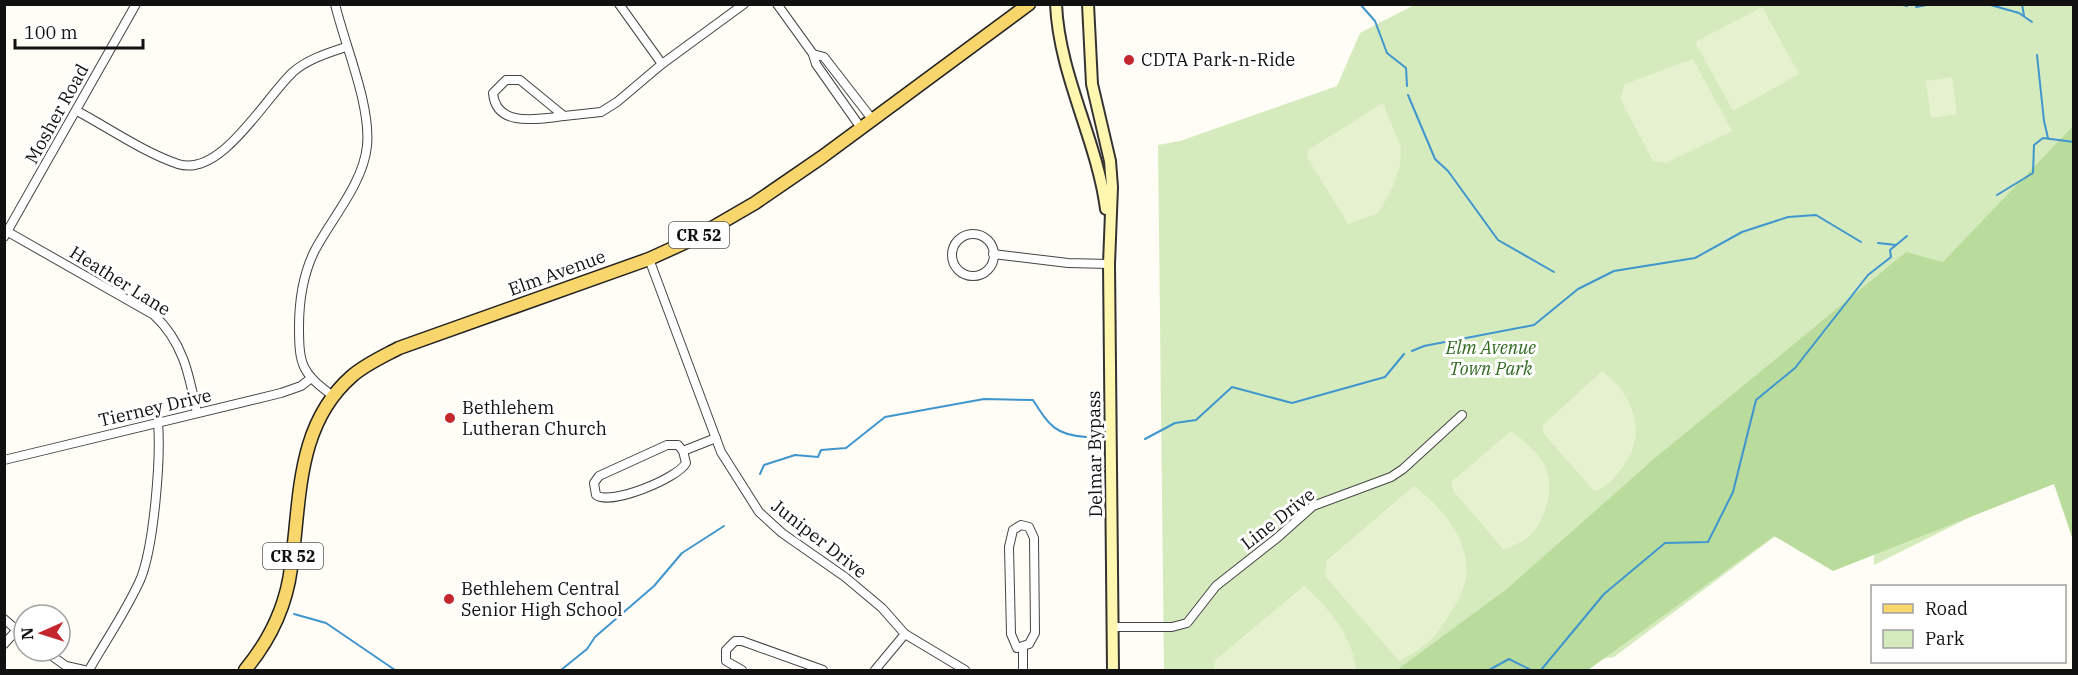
<svg xmlns="http://www.w3.org/2000/svg" width="2078" height="675" font-family="'IBM Plex Serif',serif">
  <rect width="100%" height="100%" fill="#fffdf5"/>
  <polygon fill="#d5ebbd" points="1414,5 2073,5 2073,466 1874,565 1873,463 1614,657 1540,670 1164,670 1158,145 1180,141 1337,86 1360,33"/>
  <polygon fill="#b9dc9c" points="2073,126 2073,540 2054,484 1833,571 1774,536 1588,670 1397,670 1508,588 1655,458 1906,252 1943,262"/>
  <g fill="#e6f2cf">
    <polygon points="1762,7 1799,74 1733,111 1695,42"/>
    <polygon points="1693,59 1732,131 1666,163 1653,161 1620,99 1625,84"/>
    <polygon points="1952,77 1957,114 1931,118 1926,81"/>
    <polygon points="1383,103 1401,147 1400,165 1393,187 1378,213 1348,224 1307,157 1308,150"/>
    <path d="M1602,371C1636,396 1649,438 1619,472C1612,481 1605,488 1594,491L1543,433V425Z"/>
    <path d="M1511,431C1524,441 1536,450 1544,464C1556,486 1546,521 1528,537C1522,543 1511,546 1504,550L1454,492L1451,482Z"/>
    <path d="M1414,486C1441,506 1471,541 1466,578C1464,591 1455,605 1449,615C1443,625 1435,637 1426,644C1418,651 1408,656 1399,661L1325,576L1327,560Z"/>
    <path d="M1304,586C1328,606 1353,638 1356,670H1214V661Z"/>
  </g>
  <g fill="none" stroke-linecap="round" stroke-linejoin="round">
    <g stroke="#3f96cf" stroke-width="2">
      <polyline points="1360,4 1375,21 1387,53 1406,68 1407,86"/>
      <polyline points="1899,4 1907,6"/>
      <polyline points="1987,4 2019,13 2032,22"/>
      <polyline points="2022,4 2024,16"/>
      <polyline points="1916,7 1932,4"/>
      <polyline points="2037,55 2044,121 2048,138"/>
      <polyline points="1408,95 1435,159 1448,171 1498,240 1554,272"/>
      <polyline points="1997,195 2033,173 2034,145 2043,138 2074,142"/>
      <polyline points="1878,243 1896,245"/>
      <polyline points="1412,351 1424,346 1534,325 1578,289 1614,271 1695,258 1742,232 1788,217 1816,215 1861,242"/>
      <polyline points="1145,439 1175,423 1196,420 1232,387 1292,403 1385,377 1404,354"/>
      <path d="M760,474L764,465L795,455L818,457L821,450L846,448L885,417L984,399L1033,400C1049,425 1055,435 1086,437"/>
      <polyline points="294,614 326,623 395,670"/>
      <polyline points="561,670 587,649 595,637 654,586 682,553 724,526"/>
      <polyline points="1489,670 1509,659 1531,670"/>
      <polyline points="1541,670 1604,594 1665,543 1708,542 1733,492 1756,400 1795,368 1868,275 1891,257 1890,250 1907,236"/>
    </g>
    <defs>
      <g id="street">
        <polyline points="619,4 662,64"/>
        <polyline points="777,4 813,54 816,64 861,128"/>
        <polyline points="813,54 824,57 872,119"/>
        <path d="M506,80H520L564,116C538,119 496,128 493,93Z"/>
        <path d="M77,111C109,128 143,152 178,164C221,178 265,98 293,72C308,59 328,53 346,47"/>
        <polyline points="564,116 601,112 617,102 662,64 744,4"/>
        <path d="M8,232L154,315C183,342 189,374 197,413"/>
        <circle cx="973" cy="255" r="21"/>
        <polyline points="4,237 136,4"/>
        <polyline points="993,254 1068,263 1109,264"/>
        <polyline points="649,259 721,452 759,512 782,533 845,577 882,608 905,634 965,670"/>
        <path d="M333,396C302,373 299,366 299,327C299,302 303,275 314,252C331,219 363,184 367,146C371,105 345,46 335,4"/>
        <path d="M667,445H678L683,451L686,463C678,478 611,506 596,495L594,483L599,476Z"/>
        <polyline points="683,451 716,438"/>
        <polyline points="4,460 281,393 301,386 310,379"/>
        <polygon points="1021,525 1029,527 1034,538 1035,633 1029,644 1017,648 1011,634 1009,547 1013,530"/>
        <polyline points="4,619 24,636"/>
        <polyline points="1113,627 1172,627 1187,623 1216,586 1277,538 1313,506 1391,477 1403,469 1462,415"/>
        <polyline points="4,644 17,630"/>
        <polyline points="1023,648 1023,670"/>
        <polyline points="45,651 66,666 84,670"/>
        <path d="M89,670C106,640 127,610 141,578C154,544 161,459 158,422"/>
        <polyline points="742,670 726,661 726,650 735,641 742,641 823,670"/>
        <polyline points="875,670 905,634"/>
      </g>
      <g id="secondary">
        <path d="M1056,4C1059,75 1097,140 1106,209"/>
        <polyline points="1088,4 1092,84 1110,161 1112,187 1109,264 1113,670"/>
      </g>
      <path id="primary" d="M245,670C270,640 286,607 291,568C301,500 295,426 352,376C366,364 382,357 399,348L649,259L693,239L755,203L822,157L1029,4"/>
    </defs>
    <use href="#street" stroke="#444" stroke-width="10"/>
    <use href="#secondary" stroke="#333" stroke-width="14"/>
    <use href="#primary" stroke="#222" stroke-width="15"/>
    <use href="#street" stroke="#fff" stroke-width="8"/>
    <use href="#secondary" stroke="#fff6b0" stroke-width="10"/>
    <use href="#primary" stroke="#f9d66b" stroke-width="12"/>
  </g>
  <g fill="#c4262e" stroke="#fff" stroke-width="2">
    <circle cx="1129" cy="60" r="6"/>
    <circle cx="450" cy="418" r="6"/>
    <circle cx="449" cy="599" r="6"/>
  </g>
  <g text-anchor="middle" stroke-width="6" stroke-linejoin="round" paint-order="stroke">
    <g fill="#fff" stroke="#585858" stroke-width="1.5">
      <rect x="669" y="222" width="60" height="26" rx="4.5"/>
      <rect x="263" y="543" width="60" height="26" rx="4.5"/>
    </g>
    <g font-size="16" font-weight="bold" fill="#111">
      <text x="699" y="241">CR 52</text>
      <text x="293" y="562">CR 52</text>
    </g>
    <g font-size="18" fill="#111" stroke="#fff" text-anchor="start">
      <text x="1141" y="66">CDTA Park-n-Ride</text>
      <text x="462" y="414">Bethlehem<tspan x="462" dy="21">Lutheran Church</tspan></text>
      <text x="461" y="595">Bethlehem Central<tspan x="461" dy="21">Senior High School</tspan></text>
    </g>
    <g font-size="18" fill="#111" stroke="#fff">
      <text transform="translate(57 114) rotate(-61)" y="6">Mosher Road</text>
      <text transform="translate(557 273) rotate(-20)" y="6">Elm Avenue</text>
      <text transform="translate(120 281) rotate(32)" y="6">Heather Lane</text>
      <text transform="translate(155 408) rotate(-13)" y="6">Tierney Drive</text>
      <text transform="translate(1095 454) rotate(-91)" y="6">Delmar Bypass</text>
      <text transform="translate(1278 519) rotate(-38)" y="6">Line Drive</text>
      <text transform="translate(819 539) rotate(38)" y="6">Juniper Drive</text>
    </g>
    <g font-size="18" font-style="italic" fill="#2f6b1f" stroke="#fff">
      <text x="1491" y="354">Elm Avenue<tspan x="1491" dy="21">Town Park</tspan></text>
    </g>
  </g>
  <rect width="2078" height="675" fill="none" stroke="#111111" stroke-width="12"/>
  <rect x="1871" y="585" width="195" height="78" fill="#ffffff" stroke="#a0a0a0" stroke-width="1.5"/>
  <rect x="1883" y="604" width="30" height="9" fill="#f9d66b" stroke="#a0a0a0" stroke-width="1.5"/>
  <text x="1925" y="615" font-size="18" fill="#111111">Road</text>
  <rect x="1883" y="630" width="30" height="18" fill="#d5ebbd" stroke="#a0a0a0" stroke-width="1.5"/>
  <text x="1925" y="645" font-size="18" fill="#111111">Park</text>
  <g transform="translate(42 633) rotate(267)"><circle r="28" fill="#ffffff" stroke="#a0a0a0" stroke-width="1.5"/>
  <path d="M0-4.5L10 22L0 15L-10 22Z" fill="#c4262e"/>
  <text y="-9" font-size="16" font-weight="bold" text-anchor="middle" fill="#111111">N</text>
  </g>
  <path d="M15 39v9h128v-9" fill="none" stroke="#111111" stroke-width="3"/>
  <text x="24" y="39" font-size="18" fill="#111111" stroke="#ffffff" stroke-width="4.5" paint-order="stroke">100 m</text>
</svg>
